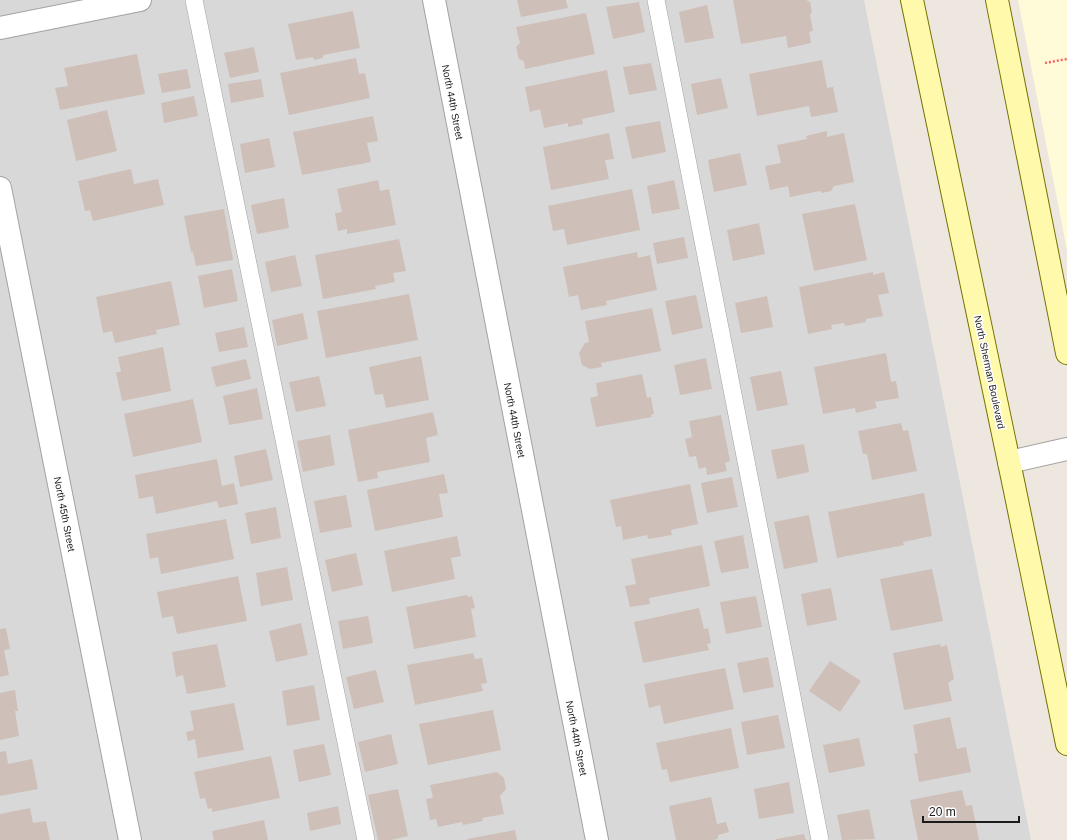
<svg xmlns="http://www.w3.org/2000/svg" width="1067" height="840" font-family="Arial,sans-serif">
  <rect width="100%" height="100%" fill="#eee7df"/>
  <polygon fill="#d9d8d8" points="0,0 864,0 1031,840 0,840"/>
  <polygon fill="#fffad7" points="1018,0 1067,0 1067,250"/>
  <g fill="#cebfb8">
    <polygon points="517,0 566,0 568,8 521,17"/>
    <polygon points="733,0 806,0 810,2 812,12 810,15 813,31 809,32 811,43 788,48 786,36 741,44"/>
    <polygon points="639,2 645,32 613,39 606,7"/>
    <polygon points="707,5 714,38 685,43 679,12"/>
    <polygon points="353,11 360,48 323,55 323,58 314,60 313,57 296,60 288,24"/>
    <polygon points="586,13 595,54 525,69 524,61 519,59 516,47 520,43 516,27"/>
    <polygon points="254,47 259,72 230,78 224,53"/>
    <polygon points="137,54 145,94 60,110 55,88 68,86 64,68"/>
    <polygon points="356,58 359,74 365,73 370,98 289,115 280,73"/>
    <polygon points="822,60 827,88 833,87 838,112 811,117 809,106 757,116 749,74"/>
    <polygon points="651,63 657,90 629,95 623,67"/>
    <polygon points="187,69 191,88 162,93 158,74"/>
    <polygon points="607,70 615,112 582,119 583,124 568,127 568,123 544,128 540,109 530,112 525,87"/>
    <polygon points="721,78 728,108 697,115 691,84"/>
    <polygon points="261,79 264,97 231,103 228,84"/>
    <polygon points="194,96 198,116 164,123 161,103"/>
    <polygon points="107,110 117,151 76,161 67,120"/>
    <polygon points="373,116 378,141 367,143 371,162 302,175 293,132"/>
    <polygon points="660,121 666,152 632,159 625,127"/>
    <polygon points="827,131 827,137 844,133 854,182 834,186 831,191 822,193 820,191 790,197 788,186 770,190 765,166 781,163 777,145 807,139 806,136"/>
    <polygon points="609,133 614,159 605,160 609,179 551,190 543,147"/>
    <polygon points="269,138 275,167 245,173 240,144"/>
    <polygon points="740,153 747,185 714,192 708,160"/>
    <polygon points="131,169 134,184 158,179 164,205 93,221 90,210 85,211 78,181"/>
    <polygon points="378,180 380,191 389,189 396,225 347,234 347,229 338,231 335,213 342,212 337,189"/>
    <polygon points="674,180 680,209 652,214 647,186"/>
    <polygon points="632,189 640,230 567,245 564,229 553,231 548,206"/>
    <polygon points="284,198 289,228 257,234 251,205"/>
    <polygon points="855,204 867,260 814,271 802,214"/>
    <polygon points="224,209 233,260 196,266 193,252 191,252 184,216"/>
    <polygon points="759,223 765,254 733,261 727,230"/>
    <polygon points="684,237 688,258 657,264 653,243"/>
    <polygon points="399,239 406,271 393,273 395,282 375,286 376,289 323,299 315,255"/>
    <polygon points="637,252 638,258 650,255 657,290 606,301 607,305 581,310 578,295 569,297 563,267"/>
    <polygon points="295,255 302,286 271,292 265,262"/>
    <polygon points="232,269 238,301 204,308 198,276"/>
    <polygon points="873,272 873,275 884,272 889,293 878,295 883,316 866,319 866,322 845,326 844,323 831,325 832,329 808,334 799,287"/>
    <polygon points="171,281 180,325 156,330 157,334 115,343 112,331 103,333 96,297"/>
    <polygon points="409,294 418,340 326,358 317,311"/>
    <polygon points="696,295 703,328 672,335 665,301"/>
    <polygon points="767,296 773,327 741,333 735,303"/>
    <polygon points="652,308 661,351 601,363 602,367 590,369 582,365 579,353 585,343 589,342 585,321"/>
    <polygon points="303,313 308,339 277,346 272,320"/>
    <polygon points="244,327 248,347 219,352 215,333"/>
    <polygon points="163,347 171,391 122,401 116,372 121,372 118,357"/>
    <polygon points="886,353 891,382 896,381 899,398 875,402 877,408 856,413 855,408 823,414 814,367"/>
    <polygon points="421,356 429,400 386,408 383,394 375,395 369,367"/>
    <polygon points="706,358 712,389 680,395 674,365"/>
    <polygon points="246,359 251,379 216,387 211,367"/>
    <polygon points="781,371 788,405 757,411 750,377"/>
    <polygon points="642,374 647,398 651,397 654,414 651,415 652,417 596,427 590,398 598,396 596,383"/>
    <polygon points="319,376 326,406 296,412 289,382"/>
    <polygon points="257,388 263,419 229,425 223,396"/>
    <polygon points="193,399 202,442 133,457 124,414"/>
    <polygon points="433,412 438,435 426,438 430,462 377,472 378,478 358,482 348,430"/>
    <polygon points="721,415 730,461 725,463 727,471 707,475 706,467 699,469 696,456 689,457 685,439 692,437 689,421"/>
    <polygon points="901,423 903,431 908,430 917,471 872,480 867,454 863,454 858,431"/>
    <polygon points="330,435 335,465 303,472 297,441"/>
    <polygon points="804,444 809,472 777,479 771,450"/>
    <polygon points="266,449 273,480 240,487 234,456"/>
    <polygon points="217,459 222,486 234,483 238,504 219,508 217,501 156,514 153,496 139,499 135,475"/>
    <polygon points="444,474 448,493 439,494 443,517 375,531 367,490"/>
    <polygon points="732,477 738,507 707,513 701,483"/>
    <polygon points="690,484 698,524 671,530 672,535 648,539 647,535 623,540 621,526 616,527 610,500"/>
    <polygon points="924,493 932,536 903,542 904,545 837,558 828,512"/>
    <polygon points="346,495 352,527 320,533 314,501"/>
    <polygon points="276,507 281,538 251,544 245,513"/>
    <polygon points="809,515 818,562 784,569 774,522"/>
    <polygon points="226,519 234,559 161,574 158,557 150,559 146,534"/>
    <polygon points="743,535 749,568 721,573 714,541"/>
    <polygon points="457,536 461,556 451,558 455,579 392,592 384,551"/>
    <polygon points="702,545 710,586 649,598 650,604 630,607 625,586 636,584 631,559"/>
    <polygon points="356,553 363,585 332,592 325,560"/>
    <polygon points="287,567 293,600 261,606 256,573"/>
    <polygon points="932,569 943,621 891,631 880,579"/>
    <polygon points="238,576 247,621 177,634 173,616 162,618 157,592"/>
    <polygon points="831,588 837,620 807,626 801,594"/>
    <polygon points="467,595 468,597 472,596 475,608 471,609 476,637 414,649 406,607"/>
    <polygon points="756,596 762,627 726,634 720,602"/>
    <polygon points="699,608 704,629 708,628 711,643 707,644 709,650 643,663 634,622"/>
    <polygon points="368,616 373,643 343,649 338,621"/>
    <polygon points="301,623 308,655 276,662 269,631"/>
    <polygon points="6,628 10,649 4,650 9,675 0,677 0,629"/>
    <polygon points="217,644 226,687 187,694 183,675 176,677 172,652"/>
    <polygon points="940,644 941,647 947,645 954,679 948,683 952,701 904,710 893,653"/>
    <polygon points="473,653 475,659 482,658 487,683 481,684 483,691 415,705 407,665"/>
    <polygon points="768,657 774,687 743,693 737,663"/>
    <polygon points="830,661 861,681 840,712 809,691"/>
    <polygon points="725,668 734,709 664,724 660,705 649,708 644,684"/>
    <polygon points="376,670 384,702 354,709 346,677"/>
    <polygon points="314,685 320,720 287,726 282,691"/>
    <polygon points="15,690 18,711 15,711 19,736 0,740 0,693"/>
    <polygon points="234,703 244,750 198,758 195,739 188,741 186,732 194,730 190,711"/>
    <polygon points="493,710 501,750 428,765 419,724"/>
    <polygon points="778,715 785,748 747,755 741,722"/>
    <polygon points="950,717 957,749 966,747 971,772 919,782 914,754 918,753 913,725"/>
    <polygon points="731,728 739,768 670,782 667,769 662,770 656,743"/>
    <polygon points="391,734 398,764 365,772 358,742"/>
    <polygon points="859,738 865,766 829,773 823,745"/>
    <polygon points="324,744 331,775 299,782 293,750"/>
    <polygon points="6,751 8,764 32,759 38,789 0,796 0,752"/>
    <polygon points="271,756 280,798 212,812 212,808 208,809 205,798 200,799 194,772"/>
    <polygon points="497,772 504,778 506,789 500,796 504,814 482,818 483,821 463,825 462,822 438,827 436,819 430,820 426,799 433,798 430,785"/>
    <polygon points="789,782 794,813 759,819 754,789"/>
    <polygon points="398,789 408,836 391,840 378,840 368,795"/>
    <polygon points="962,790 966,806 972,805 979,840 918,840 910,800"/>
    <polygon points="711,797 717,824 726,822 729,832 718,835 718,839 712,840 676,840 669,806"/>
    <polygon points="338,806 341,824 310,831 307,813"/>
    <polygon points="30,808 33,823 46,821 50,840 0,840 0,814"/>
    <polygon points="869,809 875,839 842,840 837,815"/>
    <polygon points="264,820 268,840 214,840 212,831"/>
    <polygon points="515,830 517,840 467,840 467,839"/>
    <polygon points="804,834 806,840 776,840 776,839"/>
  </g>
  <g fill="none" stroke-linecap="round" stroke-linejoin="round">
    <defs>
      <g id="service">
        <polyline points="194,0 366,840"/>
        <polyline points="656,0 820,840"/>
      </g>
      <g id="minor">
        <polyline points="434,0 597,840"/>
        <polyline points="0,28 140,0"/>
        <polyline points="0,188 130,840"/>
        <polyline points="1009,462 1067,449"/>
      </g>
      <g id="secondary">
        <polyline points="912,0 1014,486 1067,744"/>
        <polyline points="997,0 1067,353"/>
      </g>
    </defs>
    <use href="#service" stroke="#a2a2a2" stroke-width="18"/>
    <use href="#minor" stroke="#a2a2a2" stroke-width="24"/>
    <use href="#secondary" stroke="#747200" stroke-width="24"/>
    <polyline stroke="#ff5f63" stroke-width="2.5" stroke-dasharray="2 2" stroke-linecap="butt" points="1045,63 1067,59"/>
    <use href="#service" stroke="#fff" stroke-width="17"/>
    <use href="#minor" stroke="#fff" stroke-width="22"/>
    <use href="#secondary" stroke="#fff9ac" stroke-width="22"/>
  </g>
  <g text-anchor="middle" stroke-width="3" stroke-linejoin="round" paint-order="stroke">
    <g font-size="10" fill="#1b1b1b" stroke="#fff">
      <text transform="translate(453 102) rotate(79)" y="4">North 44th Street</text>
      <text transform="translate(990 372) rotate(78)" y="4">North Sherman Boulevard</text>
      <text transform="translate(515 420) rotate(79)" y="4">North 44th Street</text>
      <text transform="translate(65 514) rotate(79)" y="4">North 45th Street</text>
      <text transform="translate(577 738) rotate(79)" y="4">North 44th Street</text>
    </g>
  </g>
  <path d="M923 816v6h96v-6" fill="none" stroke="#1b1b1b" stroke-width="2"/>
  <text x="929" y="816" font-size="12" fill="#1b1b1b" stroke="#ffffff" stroke-width="3" paint-order="stroke">20 m</text>
</svg>
